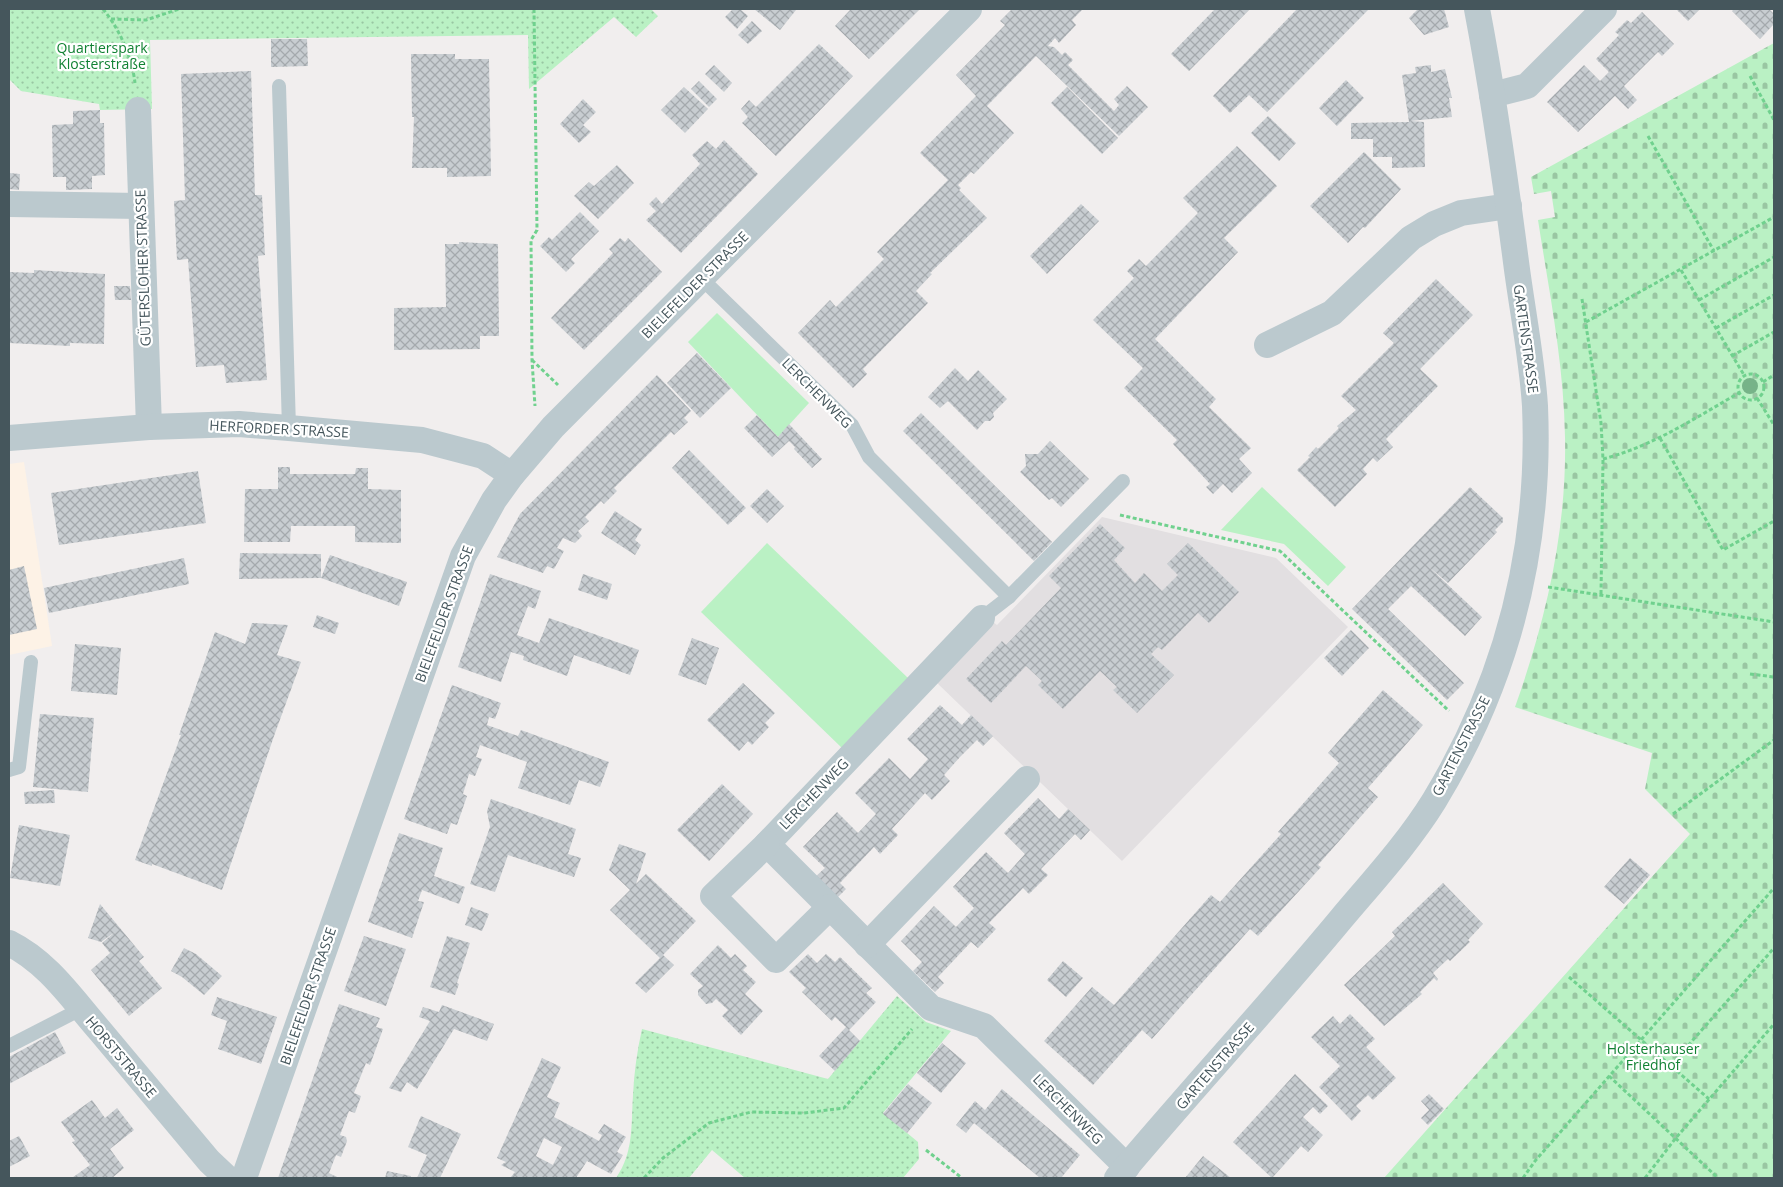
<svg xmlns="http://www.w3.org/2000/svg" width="1783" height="1187" font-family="'Open Sans',sans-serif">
  <defs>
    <pattern id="cemetery-stones" width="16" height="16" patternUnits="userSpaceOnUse" patternTransform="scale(1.25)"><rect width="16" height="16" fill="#baf1c4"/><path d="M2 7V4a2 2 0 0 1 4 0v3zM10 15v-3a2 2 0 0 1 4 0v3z" fill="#99c6a2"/></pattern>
    <pattern id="park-dots" width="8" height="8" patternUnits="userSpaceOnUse" patternTransform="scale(1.25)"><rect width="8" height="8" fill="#baf1c4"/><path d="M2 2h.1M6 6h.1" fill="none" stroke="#99c6a2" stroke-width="1.8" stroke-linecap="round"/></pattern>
    <pattern id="building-cross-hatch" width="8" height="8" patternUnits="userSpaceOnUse" patternTransform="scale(1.25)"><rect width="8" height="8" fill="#c8cdd1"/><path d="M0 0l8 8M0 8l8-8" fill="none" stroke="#a4a9ad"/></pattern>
  </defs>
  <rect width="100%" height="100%" fill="#f1eeee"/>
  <polygon fill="#fdf2e6" points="24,462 52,646 9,655 9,464"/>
  <polygon fill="#e2dfe1" points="1102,517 1276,558 1348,627 1122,861 935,681 993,622 997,625"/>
  <g fill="#baf1c4">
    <polygon points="717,313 809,403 778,437 688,342"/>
    <polygon points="1262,487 1346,567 1328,586 1284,544 1221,530"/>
    <polygon points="767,543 908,678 842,748 701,612"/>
  </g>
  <path fill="url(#cemetery-stones)" d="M1774,43V1178H1384L1690,834L1645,789L1652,753L1515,707C1546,620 1567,530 1565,437C1564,364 1549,291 1538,220L1555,217L1551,191L1534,194L1531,177Z"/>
  <g fill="url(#park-dots)">
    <polygon points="9,9 651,9 658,16 636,37 614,17 529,89 528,35 150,40 152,109 100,110 99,104 21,91 9,79"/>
    <path d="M897,996L926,1022L951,1031L883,1113L918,1142L919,1159L903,1178H745L712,1150L689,1178H616C634,1152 631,1125 633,1095C634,1073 637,1051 642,1029L828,1079Z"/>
  </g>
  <g fill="url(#building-cross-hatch)" fill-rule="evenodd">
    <polygon points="733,9 740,9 748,16 737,29 725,17"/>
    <polygon points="754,9 794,9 796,10 780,30"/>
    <polygon points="848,9 920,9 869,59 835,26 850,10"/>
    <polygon points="1012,9 1083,9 1072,20 1076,25 1059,43 1055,38 1048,46 1054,47 1062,55 1065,52 1073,60 1068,65 1114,111 1119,105 1114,99 1127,86 1148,107 1119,136 1036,56 987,106 1014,133 974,174 971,172 958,185 961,188 959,190 987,218 930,273 932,274 916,291 928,303 863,369 867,374 853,388 798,333 830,300 836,307 884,259 877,252 948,180 920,153 976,96 956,75 1005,25 1000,21"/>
    <polygon points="1215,9 1250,9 1189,71 1171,54"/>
    <polygon points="1297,9 1369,9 1267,112 1249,95 1230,113 1213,96"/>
    <polygon points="1418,9 1444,9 1449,27 1424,35 1409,18"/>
    <polygon points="1676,9 1700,9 1688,21"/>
    <polygon points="1734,9 1769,9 1774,14 1774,24 1760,39 1732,11"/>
    <polygon points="1642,12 1674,44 1662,56 1658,52 1624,86 1637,100 1628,109 1615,96 1578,132 1547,102 1584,65 1600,81 1609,72 1596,59 1619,35 1615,32 1627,20 1631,23"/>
    <polygon points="752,21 762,31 748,44 738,35"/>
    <polygon points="271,39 307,39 308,66 271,67"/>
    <polygon points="819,44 853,76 776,156 742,123 748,117 741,109 749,100 756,107"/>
    <polygon points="411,54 455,54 455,59 489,59 491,176 447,177 447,168 412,168 414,117 412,117"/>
    <polygon points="714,65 732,83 724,92 705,74"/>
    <polygon points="1431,65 1431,72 1445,69 1452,98 1449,98 1452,117 1410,121 1424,122 1425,167 1392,168 1392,157 1373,157 1373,139 1351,139 1351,123 1409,122 1402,75 1416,73 1415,67"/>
    <polygon points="251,71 255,195 262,195 265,255 258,256 267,380 226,383 224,365 196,367 188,259 177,260 174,201 185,200 181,74"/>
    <polygon points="1346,80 1364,98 1337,126 1319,108"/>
    <polygon points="699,81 717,99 709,107 691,89"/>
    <polygon points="684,87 708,109 685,133 661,110"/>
    <polygon points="1067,87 1118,138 1102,154 1051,103"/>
    <polygon points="583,99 596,112 583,125 591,132 579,143 560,124"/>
    <polygon points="100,110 100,123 104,123 105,175 92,176 92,189 66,190 66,177 53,177 52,125 73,124 73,111"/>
    <polygon points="1268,116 1296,143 1279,161 1251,133"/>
    <polygon points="724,140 758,174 681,253 646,220 656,211 649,204 656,197 662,204 700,164 692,155 707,141 716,149"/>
    <polygon points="1237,146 1277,186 1224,238 1238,252 1155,339 1216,399 1209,407 1251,448 1239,459 1252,473 1232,493 1223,484 1213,494 1206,487 1210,484 1173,444 1177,440 1124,388 1143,368 1093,320 1134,278 1127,271 1139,259 1146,266 1198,213 1183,198"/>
    <polygon points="1364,152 1401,189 1365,228 1363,227 1348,243 1310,206"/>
    <polygon points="617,165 634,183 598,219 574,196 589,182 594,186"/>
    <polygon points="9,173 20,174 19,190 9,189"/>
    <polygon points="1081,204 1099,221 1047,274 1030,256"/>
    <polygon points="580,212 599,231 571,259 575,263 566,272 540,246 549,237 552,240"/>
    <polygon points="620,238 625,242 628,238 662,272 584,350 551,318 613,253 609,249"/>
    <polygon points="459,242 498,244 499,336 480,336 480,349 394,350 394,308 446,307 445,244 459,244"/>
    <polygon points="34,270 105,274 104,344 70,343 70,346 9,343 9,272 34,273"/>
    <polygon points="1436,279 1473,315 1420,369 1438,386 1386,439 1393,447 1377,462 1373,458 1363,469 1367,474 1335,507 1297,470 1310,457 1308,456 1316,447 1318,449 1339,428 1337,426 1356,410 1341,396 1394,343 1383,333"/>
    <polygon points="114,286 130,286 131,300 115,300"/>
    <polygon points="697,353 731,388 700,418 667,383"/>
    <polygon points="955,368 968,381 978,370 1007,399 993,413 994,417 990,421 985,421 977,430 948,401 940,408 928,397"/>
    <polygon points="657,375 691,411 684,418 688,422 674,435 671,432 614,488 617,491 604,504 601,501 585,517 589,521 578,531 582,536 575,543 563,538 557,548 564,551 554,569 547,566 543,573 497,557 520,514"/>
    <polygon points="921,413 1052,542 1034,561 903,431"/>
    <polygon points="757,415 778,437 789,424 822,459 812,468 794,449 795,447 789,441 772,457 744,428"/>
    <polygon points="1050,441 1089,479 1061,507 1052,498 1049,500 1020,472 1026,466 1025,454 1038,454"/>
    <polygon points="689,450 746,508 728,525 672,468"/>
    <polygon points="278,467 290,467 290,474 355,474 356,468 368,468 368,489 401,490 401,543 355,542 355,526 291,526 290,542 244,542 245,489 278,489"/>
    <polygon points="198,471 206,523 59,545 51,493"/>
    <polygon points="1470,487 1503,518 1503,522 1495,530 1497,532 1448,583 1429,567 1482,617 1465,636 1411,586 1388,609 1464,683 1447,700 1352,609"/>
    <polygon points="767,489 784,506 767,523 750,506"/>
    <polygon points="615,511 642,529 635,540 641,545 635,555 601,533"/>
    <polygon points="1100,524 1125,548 1114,560 1135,583 1144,573 1162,591 1178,575 1167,564 1188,543 1239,592 1209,623 1198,613 1162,650 1158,647 1151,654 1174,675 1137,713 1113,690 1117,687 1100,671 1063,709 1038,685 1042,681 1026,666 991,703 966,679 1002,641 1006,645 1061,588 1049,576"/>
    <polygon points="240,553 321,554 321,578 239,579"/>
    <polygon points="330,555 407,582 399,606 321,578"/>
    <polygon points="184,558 189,584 49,613 44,588"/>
    <polygon points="24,566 37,629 9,635 9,570"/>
    <polygon points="490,574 541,591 535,609 528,606 517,635 539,643 549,618 639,650 630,675 574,655 567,676 523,660 524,656 511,652 501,682 458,667"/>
    <polygon points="583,574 612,584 607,600 578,590"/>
    <polygon points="317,615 339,623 335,634 313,627"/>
    <polygon points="252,623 288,625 277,655 301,662 274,736 222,890 152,864 152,866 135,860 181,735 179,735 215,632 245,644"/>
    <polygon points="1351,630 1369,648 1342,676 1324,658"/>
    <polygon points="692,638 719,648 706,685 678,675"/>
    <polygon points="75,644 121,648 117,695 71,691"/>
    <polygon points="743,683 775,713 765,723 769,727 752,745 748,741 739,751 707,720"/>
    <polygon points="452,685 501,703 495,719 489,717 487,725 518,736 521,730 609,762 600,787 579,780 570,805 518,788 527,762 480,745 476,757 482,759 475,776 469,774 463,794 467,796 457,825 451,823 447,834 404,819"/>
    <polygon points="1383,690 1423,725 1368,788 1378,797 1318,865 1321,867 1258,936 1250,929 1152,1039 1142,1030 1093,1085 1044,1041 1092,987 1114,1005 1211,895 1220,902 1281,834 1278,832 1339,763 1328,753"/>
    <polygon points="940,705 962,725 971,715 993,736 983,746 977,740 960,757 944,775 950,781 932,800 925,793 892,829 898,835 880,854 874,847 840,883 846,889 837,898 815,877 825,868 803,847 837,812 858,833 876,814 855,793 889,758 910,779 928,759 907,739"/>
    <polygon points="40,714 94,718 88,792 33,787"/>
    <polygon points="722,784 753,814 709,861 677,830"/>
    <polygon points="54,790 55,803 25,804 24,792"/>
    <polygon points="1038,798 1059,819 1068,809 1090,830 1081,840 1075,834 1041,869 1048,875 1029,894 1023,888 989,923 996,929 978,948 971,942 938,977 944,983 935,992 913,971 922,962 901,941 934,906 956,927 974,908 953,887 986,852 1008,873 1025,854 1004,833"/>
    <polygon points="491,799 576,829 568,854 581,858 574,877 508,855 495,892 470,884 490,827 487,811"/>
    <polygon points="19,825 70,835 60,886 10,878"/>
    <polygon points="399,833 443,848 434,876 465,887 459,904 422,890 418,901 424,902 412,938 368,922"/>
    <polygon points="619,844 646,853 636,884 646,874 696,921 663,955 674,965 646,993 635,983 660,958 610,910 630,890 609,870"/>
    <polygon points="1630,858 1650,875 1624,904 1604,887"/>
    <polygon points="1443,883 1483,924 1468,940 1470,942 1450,961 1448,959 1433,973 1438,979 1437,981 1434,978 1420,992 1422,994 1384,1026 1344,985 1395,936 1392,932"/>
    <polygon points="100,904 144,957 139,961 162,988 129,1016 91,970 110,953 102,943 115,932 101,942 88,938"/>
    <polygon points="471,907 489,914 482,931 465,925"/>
    <polygon points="364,936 406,949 386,1006 344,991"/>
    <polygon points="447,936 470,943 457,983 459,984 455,995 430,987"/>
    <polygon points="718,945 731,958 735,954 747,966 743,970 756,982 745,994 763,1011 741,1035 722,1016 728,1010 716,999 712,1003 706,1004 698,995 698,990 703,986 690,974"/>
    <polygon points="184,948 196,954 222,976 204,995 182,977 171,971"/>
    <polygon points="808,954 817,963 826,954 835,962 840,957 872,988 866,993 876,1002 849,1030 860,1041 835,1071 819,1056 846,1027 835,1017 832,1021 802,992 806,988 789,972"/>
    <polygon points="1063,961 1083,978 1066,997 1047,980"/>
    <polygon points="217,997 277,1017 261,1064 218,1049 227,1021 211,1015"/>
    <polygon points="339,1004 380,1018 376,1027 383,1029 370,1065 366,1063 354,1093 361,1096 355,1113 349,1111 340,1135 346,1137 347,1141 341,1157 336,1155 329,1173 339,1178 278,1178"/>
    <polygon points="442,1005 494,1024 487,1041 454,1029 417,1089 407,1082 401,1092 389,1088 430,1021 419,1017 423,1007 439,1012"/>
    <polygon points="1350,1014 1375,1039 1366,1047 1396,1078 1373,1100 1368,1095 1356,1106 1361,1111 1352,1121 1319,1087 1340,1066 1311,1037 1333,1016 1340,1024"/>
    <polygon points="55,1032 66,1053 9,1084 9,1057"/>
    <polygon points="942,1043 966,1063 941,1093 917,1073"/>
    <path d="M542,1058L561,1067L547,1097L560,1103L554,1117L599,1141L602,1135L598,1133L604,1124L626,1137L617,1152L623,1155L611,1174L587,1161L576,1178H510L515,1172L501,1165L506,1162L497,1158ZM544,1138L562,1147L553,1165L536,1156Z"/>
    <polygon points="1295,1074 1328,1106 1320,1114 1313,1107 1303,1117 1323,1135 1308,1152 1301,1146 1272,1178 1233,1142"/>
    <polygon points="908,1084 932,1103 907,1133 883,1114"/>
    <polygon points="1002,1089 1080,1155 1061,1178 1040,1178 974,1123 966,1133 956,1125 975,1101 985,1110"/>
    <polygon points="1429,1094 1444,1109 1428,1125 1421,1118 1429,1110 1421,1101"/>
    <polygon points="92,1100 105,1118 117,1108 134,1130 110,1149 124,1168 112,1178 72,1178 90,1165 72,1142 75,1141 61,1122"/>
    <polygon points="421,1116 461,1134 440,1178 417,1178 427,1155 408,1147"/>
    <polygon points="19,1136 30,1156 9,1167 9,1141"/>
    <polygon points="1203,1156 1231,1178 1185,1178"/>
    <polygon points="387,1171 411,1176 411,1178 385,1178"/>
  </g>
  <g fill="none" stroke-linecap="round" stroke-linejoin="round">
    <g stroke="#70d18e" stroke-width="3" stroke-dasharray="4 2.5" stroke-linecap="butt">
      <path d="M103,9C119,28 132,57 135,83"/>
      <polyline points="534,9 537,230 531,240 532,360 535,406"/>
      <polyline points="111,19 146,20 179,9"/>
      <polyline points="1750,76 1774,120"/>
      <polyline points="1648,136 1714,251"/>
      <polyline points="1681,270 1744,375"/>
      <polyline points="1582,299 1601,423 1603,459 1601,594"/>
      <polyline points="1699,300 1774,257"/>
      <polyline points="1586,322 1774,217"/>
      <polyline points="1716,328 1774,295"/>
      <polyline points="1732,356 1774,332"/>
      <polyline points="532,360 558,385"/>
      <circle cx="1751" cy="387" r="13"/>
      <polyline points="1763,382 1774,375"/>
      <polyline points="1757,398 1774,425"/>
      <polyline points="1660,438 1723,550 1774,521"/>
      <path d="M1603,459C1653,446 1695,418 1739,393"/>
      <polyline points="1120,515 1280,551 1449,711"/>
      <polyline points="1548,587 1774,622"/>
      <polyline points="1750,674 1774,677"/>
      <polyline points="1673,814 1774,740"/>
      <polyline points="1569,977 1709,1099"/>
      <polyline points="1671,1065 1774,948"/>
      <polyline points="1609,1076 1718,1178"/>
      <polyline points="926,1150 962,1178"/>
      <polyline points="644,1178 663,1158 709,1123 751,1112 804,1113 844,1108 912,1029"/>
      <polyline points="1523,1178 1535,1161 1774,888"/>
      <polyline points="1645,1178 1675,1139 1774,1024"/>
    </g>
    <g stroke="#bbc9ce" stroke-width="14">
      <polyline points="279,86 289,428"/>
      <polyline points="702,279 852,425 869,457 1009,597"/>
      <polyline points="982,618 1009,597 1123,481"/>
      <polyline points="9,770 19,767 31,662"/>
      <polyline points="9,1046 81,1009"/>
    </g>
    <g stroke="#bbc9ce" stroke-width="26">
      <polyline points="1492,95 1527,86 1604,9"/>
      <polyline points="138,110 149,427"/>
      <polyline points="9,204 141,206"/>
      <polyline points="1267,345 1332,313 1411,238 1434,224 1461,213 1509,206"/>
      <polyline points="9,438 149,427 239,424 289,428 422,440 483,456 512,475"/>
      <polyline points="982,618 767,844 931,1008 984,1026 1127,1167"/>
      <polyline points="767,844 713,896 776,960 830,907"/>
      <path d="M9,943C49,963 72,999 101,1032C137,1075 173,1118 209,1161L227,1178"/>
      <polyline points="867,945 1027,779"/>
      <polyline points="244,1178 463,556 494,500 512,475 553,427 969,9"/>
      <path d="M1117,1178C1190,1091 1268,1007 1341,919C1373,881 1408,843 1434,801C1508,679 1541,547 1535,406C1532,358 1522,309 1516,262C1505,177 1493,93 1477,9"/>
    </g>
  </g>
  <circle fill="#76b388" cx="1750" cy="386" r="8"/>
  <g text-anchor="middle" stroke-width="4.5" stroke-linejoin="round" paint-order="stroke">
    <g font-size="14" fill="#128234" stroke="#fff">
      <text x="102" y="53">Quartierspark<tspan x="102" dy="16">Klosterstraße</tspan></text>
      <text x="1653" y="1054">Holsterhauser<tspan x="1653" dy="16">Friedhof</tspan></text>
    </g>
    <g font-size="14" fill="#45565c" stroke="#fff">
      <text transform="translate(143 268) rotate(-92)" y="5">GÜTERSLOHER STRASSE</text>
      <text transform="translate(695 285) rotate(-45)" y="5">BIELEFELDER STRASSE</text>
      <text transform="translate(1526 339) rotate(82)" y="5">GARTENSTRASSE</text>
      <text transform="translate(817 393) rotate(45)" y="5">LERCHENWEG</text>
      <text transform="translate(279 429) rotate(3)" y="5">HERFORDER STRASSE</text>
      <text transform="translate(444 614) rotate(-70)" y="5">BIELEFELDER STRASSE</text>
      <text transform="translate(1461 746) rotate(-63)" y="5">GARTENSTRASSE</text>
      <text transform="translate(814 794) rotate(-46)" y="5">LERCHENWEG</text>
      <text transform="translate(308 996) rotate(-71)" y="5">BIELEFELDER STRASSE</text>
      <text transform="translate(121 1057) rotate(50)" y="5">HORSTSTRASSE</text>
      <text transform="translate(1215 1066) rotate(-49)" y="5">GARTENSTRASSE</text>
      <text transform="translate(1068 1109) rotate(45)" y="5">LERCHENWEG</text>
    </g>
  </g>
  <rect width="1783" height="1187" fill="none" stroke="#45565c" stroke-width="20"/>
</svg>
